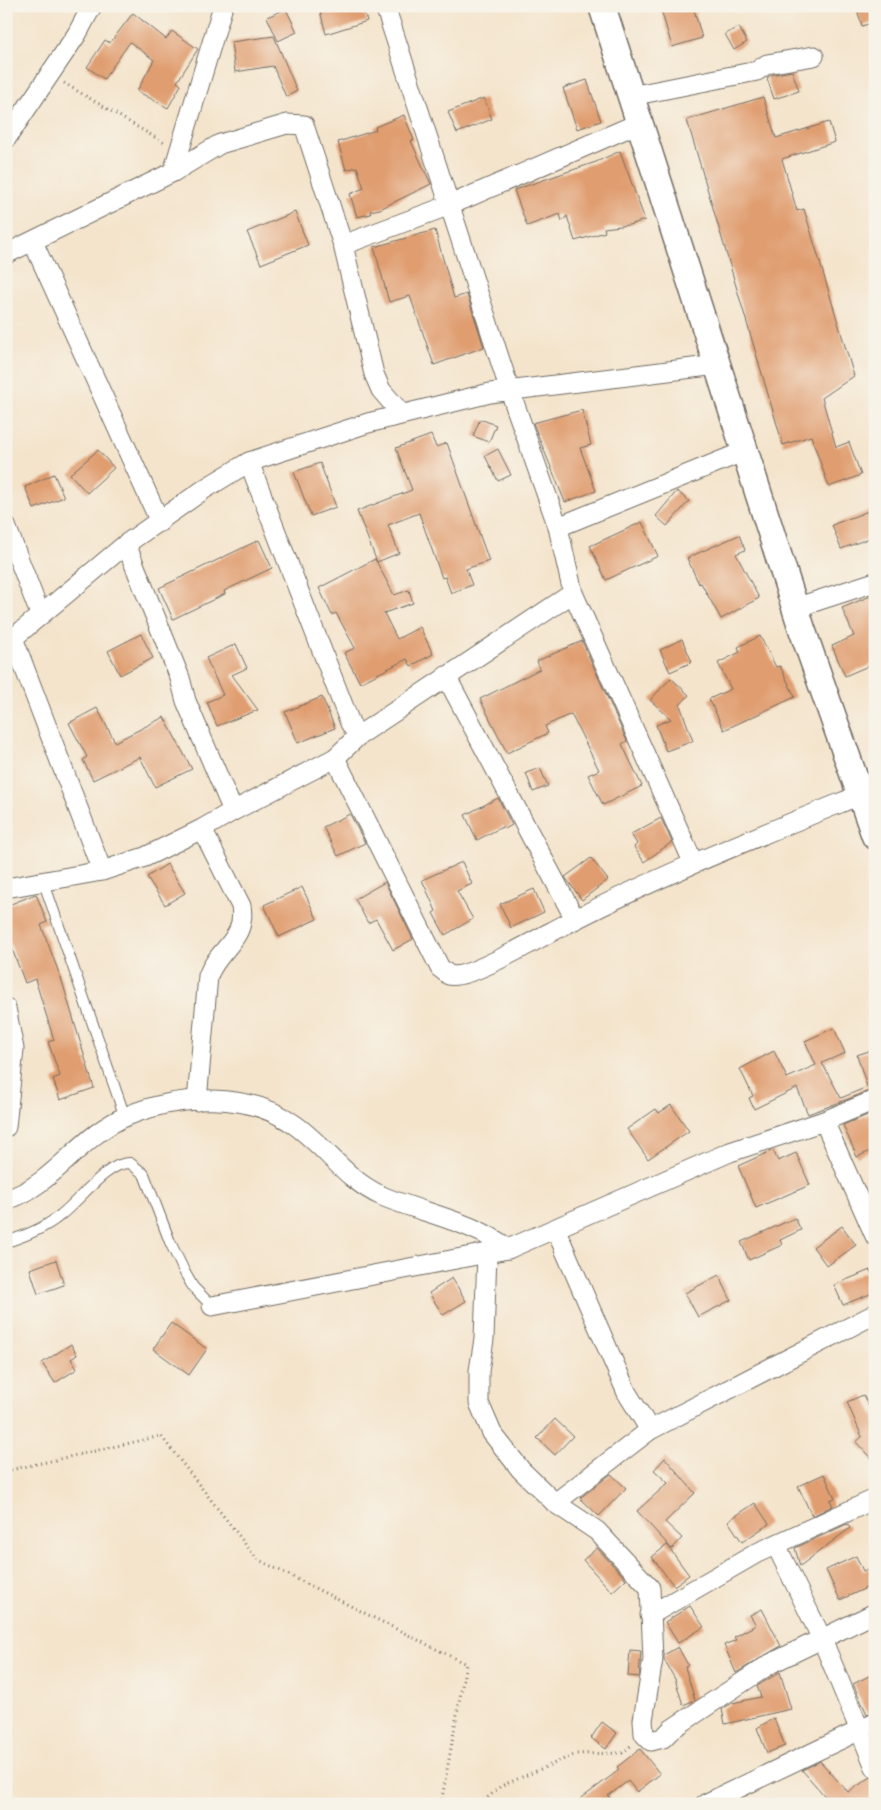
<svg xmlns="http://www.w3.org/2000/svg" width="881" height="1810" font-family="Pangolin,sans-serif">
  <rect width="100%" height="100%" fill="#f7f3e8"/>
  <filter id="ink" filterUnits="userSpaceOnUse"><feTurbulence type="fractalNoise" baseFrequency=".02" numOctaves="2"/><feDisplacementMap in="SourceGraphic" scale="10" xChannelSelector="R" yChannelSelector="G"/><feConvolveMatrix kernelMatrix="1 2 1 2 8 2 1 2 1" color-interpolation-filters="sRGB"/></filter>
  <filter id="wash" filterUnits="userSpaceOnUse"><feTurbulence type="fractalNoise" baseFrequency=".0096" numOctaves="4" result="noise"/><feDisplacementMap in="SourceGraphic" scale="20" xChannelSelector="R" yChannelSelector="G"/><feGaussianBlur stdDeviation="1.12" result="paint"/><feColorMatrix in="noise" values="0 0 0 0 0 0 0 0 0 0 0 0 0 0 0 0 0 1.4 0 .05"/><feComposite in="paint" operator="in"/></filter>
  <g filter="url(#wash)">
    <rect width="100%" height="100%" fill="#f4e4cc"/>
    <g id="blocks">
      <g fill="#e09d70">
        <polygon points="336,6 362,6 367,21 326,34 320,11"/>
        <polygon points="660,6 693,6 702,38 672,47"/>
        <polygon points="856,6 875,6 875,22 862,26"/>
        <polygon points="286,9 297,32 278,41 267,17"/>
        <polygon points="133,13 166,39 172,31 198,49 177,82 181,85 168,108 137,91 154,60 130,42 104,79 87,67 105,40 110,43"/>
        <polygon points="739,27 747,42 734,50 725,34"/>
        <polygon points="274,36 297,91 286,97 273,66 235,72 231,42"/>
        <polygon points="792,71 799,91 774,99 767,78 771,75"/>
        <polygon points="587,80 601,121 577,129 563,88"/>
        <polygon points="763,97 776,138 829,122 835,142 782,159 797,211 804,209 854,376 822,398 836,447 849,442 861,475 829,487 811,436 783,445 687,120"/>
        <polygon points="484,98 492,119 457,133 448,112"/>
        <polygon points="404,115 414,140 411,141 431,184 380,209 370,211 371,214 357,217 350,194 364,188 357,167 346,170 338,142 376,130 375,127"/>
        <polygon points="620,151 645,220 629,225 604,228 605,232 575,241 567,216 562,221 560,214 527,226 514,190 596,162"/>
        <polygon points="295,212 308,245 261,264 247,232"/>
        <polygon points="435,230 454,298 467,294 484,347 434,365 410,296 389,302 374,247"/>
        <polygon points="582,410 591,445 580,448 596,491 565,502 533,423"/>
        <polygon points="480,419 496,425 489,442 473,436"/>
        <polygon points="431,435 436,447 447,443 489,561 466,569 472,585 451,593 445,577 442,578 419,513 388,525 399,553 377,562 357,511 412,490 396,448"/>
        <polygon points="498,449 511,475 498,481 485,456"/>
        <polygon points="98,450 114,468 87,493 70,474"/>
        <polygon points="320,463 336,507 311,516 294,472"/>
        <polygon points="54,474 64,497 34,509 25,487"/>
        <polygon points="677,491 689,501 667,526 656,516"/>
        <polygon points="871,510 875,520 875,536 841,549 832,525"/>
        <polygon points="642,522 658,556 606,580 590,546"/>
        <polygon points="739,535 745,550 736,554 759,598 721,619 701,583 699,584 687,558"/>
        <polygon points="259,540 272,568 224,591 225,594 173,619 159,588"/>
        <polygon points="375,559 394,595 409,590 413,603 384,613 397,639 420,627 433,654 411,666 407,659 360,683 344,653 355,648 336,613 332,615 319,588"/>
        <polygon points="875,594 875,663 845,676 832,646 854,636 842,608"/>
        <polygon points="141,634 153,658 120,675 108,651"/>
        <polygon points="760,636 776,667 780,666 795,697 724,730 709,699 731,689 718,663 740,652 738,647"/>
        <polygon points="682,639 692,662 670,672 660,650"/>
        <polygon points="582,641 627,741 622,744 642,786 603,805 588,775 599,770 571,714 545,726 548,733 507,753 480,699 540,669 537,661"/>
        <polygon points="236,644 247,668 232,675 258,710 217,726 207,702 223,695 206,658"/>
        <polygon points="671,678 689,695 680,705 693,741 666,751 656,725 671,719 650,700"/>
        <polygon points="322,697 335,728 298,743 285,712"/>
        <polygon points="97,708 115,742 164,717 192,769 155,787 140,757 93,780 83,760 87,757 69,723"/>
        <polygon points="540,768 548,786 533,792 526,773"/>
        <polygon points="498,798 512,825 505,829 504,826 477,840 465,815"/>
        <polygon points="350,814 365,843 338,856 323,827"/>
        <polygon points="661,818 672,842 644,862 634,847 637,844 631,834"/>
        <polygon points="591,858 608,880 582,900 565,877"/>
        <polygon points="462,862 472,884 457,891 473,919 445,935 433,913 436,911 422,880"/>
        <polygon points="167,864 185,893 165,905 147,877"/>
        <polygon points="385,882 413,939 393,950 376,919 368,923 355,899"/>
        <polygon points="302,887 317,919 279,937 264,905"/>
        <polygon points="534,889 544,912 511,928 500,904"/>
        <polygon points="36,894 47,922 41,925 62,981 94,1088 60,1100 53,1079 60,1076 48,1042 54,1040 35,979 25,983 6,933 6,906"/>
        <polygon points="834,1028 845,1053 822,1063 841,1098 867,1087 857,1055 872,1050 875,1059 875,1089 808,1114 797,1088 754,1109 749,1098 753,1096 740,1069 774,1051 787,1078 816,1065 805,1041"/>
        <polygon points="671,1105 689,1131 648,1159 627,1129 656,1109 659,1113"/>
        <polygon points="875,1112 875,1149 857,1157 843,1125"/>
        <polygon points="773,1150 778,1161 796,1153 810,1185 756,1208 738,1166"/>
        <polygon points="795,1218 801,1230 780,1240 782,1245 749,1260 741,1242"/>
        <polygon points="842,1226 856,1245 827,1266 813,1247"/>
        <polygon points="56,1260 64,1285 38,1294 30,1269"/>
        <polygon points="870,1270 875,1281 875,1292 843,1305 834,1285"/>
        <polygon points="719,1275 731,1300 698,1317 685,1293"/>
        <polygon points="452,1278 466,1301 443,1315 429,1293"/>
        <polygon points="171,1323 207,1349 189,1375 153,1349"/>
        <polygon points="71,1344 77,1355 71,1359 77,1369 55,1383 42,1363"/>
        <polygon points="863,1395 875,1418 875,1463 856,1442 862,1437 847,1402"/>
        <polygon points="555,1419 573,1436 555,1455 537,1438"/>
        <polygon points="665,1458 695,1493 665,1522 682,1538 672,1549 637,1511 668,1483 654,1470"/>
        <polygon points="611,1474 626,1488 599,1516 580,1498"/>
        <polygon points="824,1474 835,1498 830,1500 833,1506 812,1516 798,1486"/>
        <polygon points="755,1503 769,1524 742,1542 728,1521"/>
        <polygon points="847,1524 850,1528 800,1566 795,1548"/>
        <polygon points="667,1545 689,1575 674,1586 652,1557"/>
        <polygon points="597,1548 626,1579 612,1592 583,1560"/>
        <polygon points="856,1556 863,1571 875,1566 875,1584 840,1600 826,1570"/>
        <polygon points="690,1606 704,1627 678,1643 665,1622"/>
        <polygon points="762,1609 781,1646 736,1673 724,1645 736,1640 734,1637 756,1625 750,1615"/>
        <polygon points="678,1647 688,1665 685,1667 695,1700 683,1705 675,1679 664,1660 664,1655"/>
        <polygon points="630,1650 641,1651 639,1677 628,1676"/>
        <polygon points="780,1672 791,1709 725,1724 722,1709 732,1703 761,1697 757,1686"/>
        <polygon points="875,1673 875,1712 867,1714 853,1684"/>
        <polygon points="774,1718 785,1746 767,1753 757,1728"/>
        <polygon points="602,1722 617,1733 606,1749 591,1738"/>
        <polygon points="640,1749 660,1774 637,1792 628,1781 608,1796 615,1804 574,1804 619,1770 617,1767"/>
        <polygon points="820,1761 848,1792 871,1777 875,1778 875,1804 828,1804 830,1802 802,1770"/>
      </g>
    </g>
  </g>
  <g filter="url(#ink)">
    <use href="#blocks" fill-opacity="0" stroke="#716c63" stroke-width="1"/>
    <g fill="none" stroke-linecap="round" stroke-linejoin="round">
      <defs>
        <g id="lane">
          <polyline points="44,883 125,1117"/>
          <path d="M6,1242C25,1236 43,1229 58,1217C78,1203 106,1162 130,1163L144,1174L170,1242L185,1273L193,1287L212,1306"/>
        </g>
        <g id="street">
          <polyline points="385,6 510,391 558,527 573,593 693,862"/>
          <polyline points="631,96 757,71 767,64 814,56"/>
          <polyline points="6,139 77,34 92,6"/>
          <polyline points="173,172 223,6"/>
          <polyline points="33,242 160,522"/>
          <polyline points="343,245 450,205 639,123"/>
          <polyline points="6,254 173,172 220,144 287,124 304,125 343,245 374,374 381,390 400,412 393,417"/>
          <polyline points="249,462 350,723 358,736"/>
          <polyline points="6,526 40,614"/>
          <polyline points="558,527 745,451"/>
          <polyline points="126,544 180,678 186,701 233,811"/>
          <polyline points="795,608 875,582"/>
          <polyline points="13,638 102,871"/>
          <polyline points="6,644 126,544 206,488 249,462 368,423 490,393 717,365"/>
          <polyline points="446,676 575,919"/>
          <path d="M335,758L440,968C443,970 446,973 449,975C466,981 535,940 553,931C652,878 756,837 860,795"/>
          <polyline points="6,888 102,871 145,857 202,829 233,811 335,758 358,736 573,593"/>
          <polyline points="6,1008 14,1049 6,1127"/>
          <path d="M197,1101L208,976C218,948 247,940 241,906L202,829"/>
          <polyline points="824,1121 875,1236"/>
          <path d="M6,1200C54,1185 80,1135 127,1116C178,1095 248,1091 295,1125C326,1147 346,1180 382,1196C422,1213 475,1222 508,1249"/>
          <polyline points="556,1230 627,1393 650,1430"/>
          <polyline points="487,1253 484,1339 479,1371 479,1403 492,1433 521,1470 555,1503 597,1531 650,1588 653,1659 643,1720 644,1734 651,1741 663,1738 672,1729 770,1664 875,1613"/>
          <polyline points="212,1306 508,1249 730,1152 824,1121 875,1100"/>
          <polyline points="555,1503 650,1430 875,1314"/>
          <polyline points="776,1545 822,1639 875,1767"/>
          <polyline points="650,1615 757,1553 875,1499"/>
          <polyline points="705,1804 875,1723"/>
        </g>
        <polyline id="secondary" points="602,6 802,629 875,836"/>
      </defs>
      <use href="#lane" stroke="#716c63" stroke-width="12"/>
      <use href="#street" stroke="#716c63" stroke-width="21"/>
      <use href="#secondary" stroke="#716c63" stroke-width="29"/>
      <g stroke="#716c63" stroke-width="3" stroke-dasharray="1 4" stroke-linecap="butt">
        <polyline points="64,83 166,144"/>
        <polyline points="6,1471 161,1436 257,1559 466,1664 441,1804"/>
        <polyline points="480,1804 501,1786 576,1754 622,1753 633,1744"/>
      </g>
      <use href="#lane" stroke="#fff" stroke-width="10"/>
      <use href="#street" stroke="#fff" stroke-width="19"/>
      <use href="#secondary" stroke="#fff" stroke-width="26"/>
    </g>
  </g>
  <rect width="881" height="1810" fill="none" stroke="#f7f3e8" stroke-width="25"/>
</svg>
